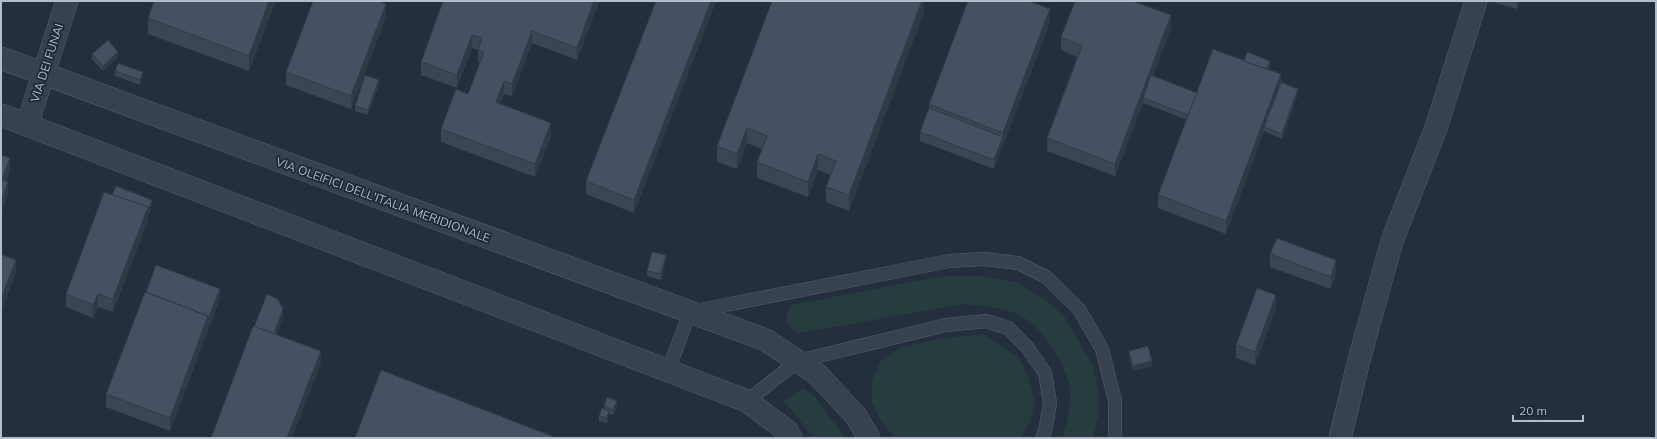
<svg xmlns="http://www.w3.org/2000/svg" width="1657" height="439" font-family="Mulish,sans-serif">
  <rect width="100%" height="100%" fill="#242f3e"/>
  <g fill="#263c3f">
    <path d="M943,276H983L1015,282L1043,298L1064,316L1092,364L1098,388L1099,414L1092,438H1062C1067,426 1071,403 1070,390C1066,364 1045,331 1023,317C1007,307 982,306 964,304L799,333C785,328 784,317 791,305Z"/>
    <polygon points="983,334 1018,357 1028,377 1035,402 1030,423 1020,438 895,438 882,422 872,403 872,381 880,362 899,348 938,339"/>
    <polygon points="803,388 815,397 845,438 814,438 784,401"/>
  </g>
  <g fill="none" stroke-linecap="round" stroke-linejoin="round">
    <defs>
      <g id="service">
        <polyline points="668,371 690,312 949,261 984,259 1018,263 1046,277 1079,309 1102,349 1115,401 1115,438"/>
        <polyline points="747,401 798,361 946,325 986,321 1008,328 1027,347 1045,373 1050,403 1045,432 1042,438"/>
      </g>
      <g id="minor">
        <polyline points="1,58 766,340 817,374 856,416 869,438"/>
        <polyline points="1,115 747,401 787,431 791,438"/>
        <polyline points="27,125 67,1"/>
        <polyline points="1340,438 1359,360 1392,241 1436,128 1476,1"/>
      </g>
    </defs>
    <use href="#service" stroke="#565f6c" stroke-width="14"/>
    <use href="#minor" stroke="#565f6c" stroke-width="23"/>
    <use href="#service" stroke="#38414e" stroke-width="13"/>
    <use href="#minor" stroke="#38414e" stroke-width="22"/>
  </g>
  <g fill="#3b4654">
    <polygon points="274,1 274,5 249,71 148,34 148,18"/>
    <polygon points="443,1 599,1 577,60 532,43 512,96 504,94 500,104 551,136 535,177 441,142 441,129 468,94 480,63 478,63 478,50 472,48 457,88 421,75 421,62"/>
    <polygon points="656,1 716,1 634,213 586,194 586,181"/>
    <polygon points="924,1 924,12 849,211 826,202 826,187 831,175 818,170 808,197 757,178 757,162 762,149 747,143 737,169 717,162 717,146"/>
    <polygon points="1489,1 1520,1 1517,9"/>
    <polygon points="386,17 351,109 286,85 286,72"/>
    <polygon points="1050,22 994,169 920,141 920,132 929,108 929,104"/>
    <polygon points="1171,28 1153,76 1197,93 1244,61 1270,66 1269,70 1281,82 1298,94 1282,139 1264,131 1226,234 1158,208 1158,195 1187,120 1143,103 1115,176 1047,151 1047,138 1077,57 1061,50 1061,37"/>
    <polygon points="92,54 118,57 103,71 92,59"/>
    <polygon points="115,71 143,77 140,85 115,76"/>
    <polygon points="379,85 368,115 355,111 355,106"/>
    <polygon points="112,195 152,205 149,214 148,214 148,220 113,312 98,307 93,318 66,307 66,294"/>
    <polygon points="1270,254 1336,273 1331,289 1270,267"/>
    <polygon points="666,260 661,280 647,276 647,271"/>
    <polygon points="220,298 170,431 106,407 106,394"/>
    <polygon points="1276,308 1255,365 1236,358 1236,345"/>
    <polygon points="1129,351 1152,366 1133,371 1129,356"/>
    <polygon points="604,406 617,406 613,415 609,413 609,416 607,423 599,421 599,416 604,409"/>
  </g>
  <g fill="#303945">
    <polygon points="269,1 274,1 274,5 249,71 249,56"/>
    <polygon points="594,1 599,1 577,60 577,48"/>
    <polygon points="711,1 716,1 634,213 634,200"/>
    <polygon points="922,1 924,1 924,12 849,211 849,195"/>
    <polygon points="1517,1 1520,1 1517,9"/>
    <polygon points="386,4 386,17 351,109 351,96"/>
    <polygon points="1050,9 1050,22 994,169 994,160 1003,137 1003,133"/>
    <polygon points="1171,15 1171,28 1144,99 1143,98 1143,103 1115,176 1115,164"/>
    <polygon points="532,31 532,43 512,96 512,84"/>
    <polygon points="472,35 472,48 457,88 457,75"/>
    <polygon points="118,52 118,57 103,71 103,66"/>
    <polygon points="1270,61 1270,66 1264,81 1264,76"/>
    <polygon points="143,72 143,77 140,85 140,80"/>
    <polygon points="1281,74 1281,87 1264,127 1264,131 1226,234 1226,221"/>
    <polygon points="379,80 379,85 368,115 368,110"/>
    <polygon points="504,81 504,94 496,115 496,102"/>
    <polygon points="1298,89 1298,94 1282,139 1282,134"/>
    <polygon points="551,123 551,136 535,177 535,164"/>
    <polygon points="747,128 747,143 737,169 737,154"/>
    <polygon points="818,154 818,170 808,197 808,182"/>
    <polygon points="10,158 10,171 2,193 2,180"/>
    <polygon points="8,182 8,195 1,215 1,202"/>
    <polygon points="152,200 152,205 149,214 149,209"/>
    <polygon points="148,207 148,220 113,312 113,299"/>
    <polygon points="666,255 666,260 661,280 661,274"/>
    <polygon points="16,260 16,273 1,312 1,299"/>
    <polygon points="1336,260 1336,273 1331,289 1331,277"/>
    <polygon points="220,289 220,298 170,431 170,418 208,316"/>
    <polygon points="98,294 98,307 93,318 93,305"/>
    <polygon points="1276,295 1276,308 1255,365 1255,352"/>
    <polygon points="283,309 283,318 273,346 273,337"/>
    <polygon points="321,351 321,364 292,438 287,438"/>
    <polygon points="1152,361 1152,366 1133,371 1133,366"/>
    <polygon points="617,401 617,406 613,415 613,410"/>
    <polygon points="609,411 609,416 607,423 607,418"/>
  </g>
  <g fill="#455162" stroke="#303945">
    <polygon points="154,1 269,1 249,56 148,18"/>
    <polygon points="313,1 379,1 386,4 351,96 286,72"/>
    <polygon points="443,1 594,1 577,48 532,31 512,84 504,81 496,102 551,123 535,164 441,129 456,89 468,94 484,52 478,50 482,38 472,35 457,75 421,62"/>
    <polygon points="656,1 711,1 634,200 586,181"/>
    <polygon points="772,1 922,1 849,195 826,187 836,161 818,154 808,182 757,162 767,136 747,128 737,154 717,146"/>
    <polygon points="968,1 1030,1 1050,9 1003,133 929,104"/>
    <polygon points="1075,1 1133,1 1171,15 1115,164 1047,138 1082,46 1061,37"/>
    <polygon points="108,40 118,52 103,66 92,54"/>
    <polygon points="1213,49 1281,74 1226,221 1158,195"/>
    <polygon points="1247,52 1270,61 1267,69 1244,61"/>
    <polygon points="118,63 143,72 140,80 115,71"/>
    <polygon points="365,75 379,80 368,110 355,106"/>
    <polygon points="1151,75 1197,93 1188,115 1143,98"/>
    <polygon points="1281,82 1298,89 1282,134 1264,127"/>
    <polygon points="929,108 1003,137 994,160 920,132"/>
    <polygon points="1,155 10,158 2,180 8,182 1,202"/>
    <polygon points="116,186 152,200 149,209 148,209 148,207 112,195"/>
    <polygon points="104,192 148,207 113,299 98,294 93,305 66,294"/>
    <polygon points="1277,238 1336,260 1331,277 1270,254"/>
    <polygon points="652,252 666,255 661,274 647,271"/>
    <polygon points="1,254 16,260 1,299"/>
    <polygon points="156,265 220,289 208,319 208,316 146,292"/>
    <polygon points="1257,288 1276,295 1255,352 1236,345"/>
    <polygon points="145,292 208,316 170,418 106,394"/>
    <polygon points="267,294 278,299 283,309 274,334 254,327"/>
    <polygon points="253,326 321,351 287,438 211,438"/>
    <polygon points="1148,346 1152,361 1133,366 1129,351"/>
    <polygon points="381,370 552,436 552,438 355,438"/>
    <polygon points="607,397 617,401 613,410 604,406"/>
    <polygon points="602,408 609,411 607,418 599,416"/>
  </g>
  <g text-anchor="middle" stroke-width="3.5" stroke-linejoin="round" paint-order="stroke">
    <g font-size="12" fill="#b4bcc9" stroke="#1d2633">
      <text transform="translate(47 63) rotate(-72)" y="4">VIA DEI FUNAI</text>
      <text transform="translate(383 200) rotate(20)" y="4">VIA OLEIFICI DELL'ITALIA MERIDIONALE</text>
    </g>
  </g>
  <rect width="1657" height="439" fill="none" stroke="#b4bcc9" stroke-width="4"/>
  <path d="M1513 415v6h70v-6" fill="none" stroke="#b4bcc9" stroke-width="2"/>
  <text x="1519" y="415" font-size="12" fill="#b4bcc9" stroke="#1d2633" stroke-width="3" paint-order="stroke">20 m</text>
</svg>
